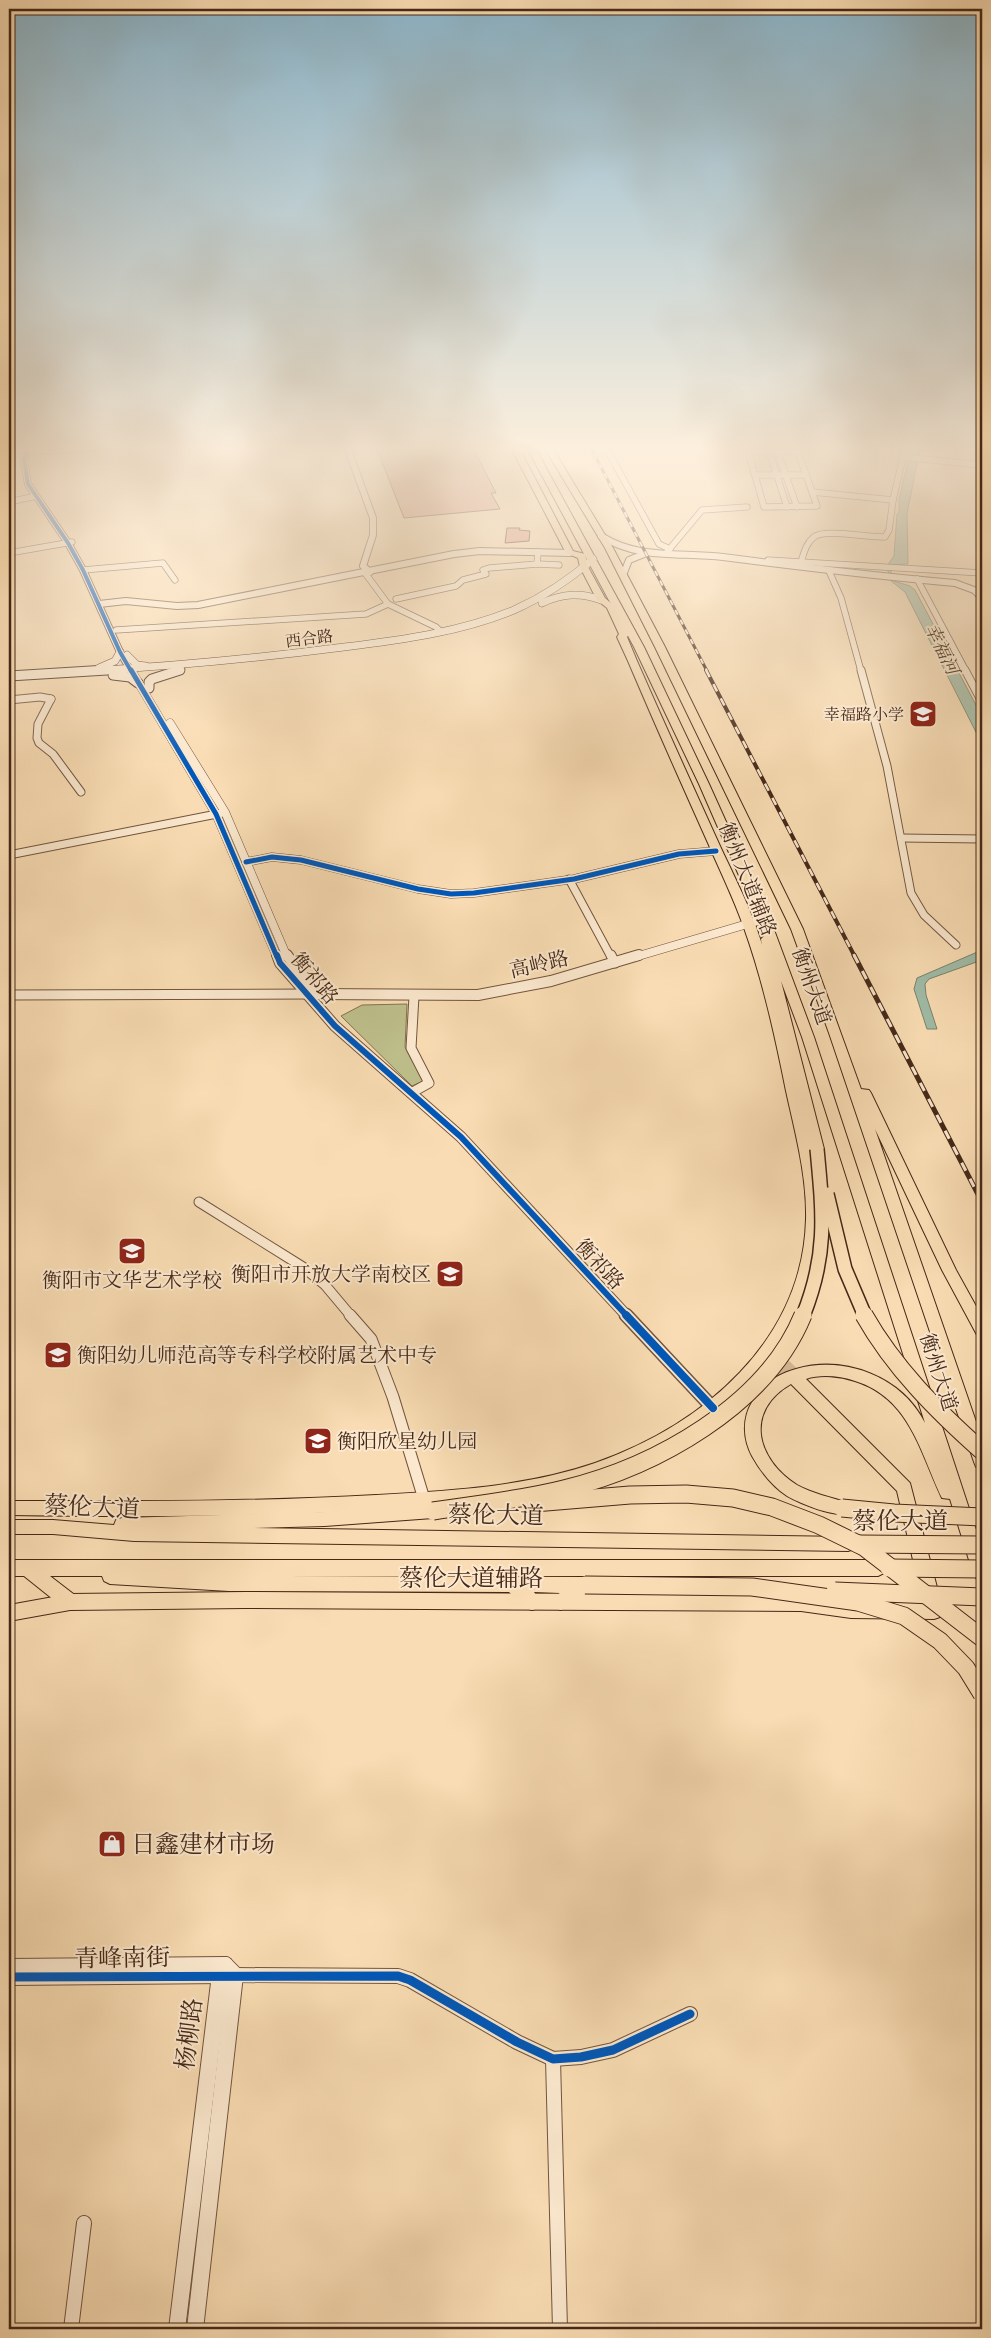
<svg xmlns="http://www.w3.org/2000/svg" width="991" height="2338" font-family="'EB Garamond','Noto Serif SC',serif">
  <rect width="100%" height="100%" fill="#f9dcb3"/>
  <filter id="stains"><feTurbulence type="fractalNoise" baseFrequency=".004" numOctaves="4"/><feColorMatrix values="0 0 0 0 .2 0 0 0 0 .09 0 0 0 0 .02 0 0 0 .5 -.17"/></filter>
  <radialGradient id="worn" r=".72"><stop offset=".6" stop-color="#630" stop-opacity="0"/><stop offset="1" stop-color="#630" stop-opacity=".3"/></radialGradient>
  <polygon fill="#bec08c" stroke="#827452" points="407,1004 405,1047 423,1081 412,1086 341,1016 362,1005"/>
  <g fill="#9fbca7" stroke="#7b816e">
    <polygon points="912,444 921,444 907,514 908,564 889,565 894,581 910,586 915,590 976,705 982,717 982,744 905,592 890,580 887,566 894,556 897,514 899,513 899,499"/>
    <polygon points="982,950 982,960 929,979 925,984 926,995 937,1029 927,1029 914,989 917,978"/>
  </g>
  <g fill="#e19b89" stroke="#452818">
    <polygon points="375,444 471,444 496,493 491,493 500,509 404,518"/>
    <polygon points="507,528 520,528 519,530 530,531 529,541 505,543"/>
  </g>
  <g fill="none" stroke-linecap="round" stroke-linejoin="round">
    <polyline stroke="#d5b894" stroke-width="17" stroke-dasharray="17 8" stroke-linecap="butt" points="781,1365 797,1380"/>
    <defs>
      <g id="minor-far4">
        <polyline points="604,444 659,544 670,549"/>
        <polyline points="32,451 57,451 133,444"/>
        <polygon points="748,451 798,452 817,506 764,507"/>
        <polyline points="769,451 787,507"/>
        <polyline points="777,451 797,507"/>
        <polyline points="902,457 982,465"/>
        <polyline points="755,475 806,475"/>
        <polyline points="812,492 893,500"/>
        <polyline points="9,502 36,496"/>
        <polyline points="667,552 702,510 747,507"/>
        <polyline points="9,553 72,542"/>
        <polyline points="768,560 982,573"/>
        <path d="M801,562C804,553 806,543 814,537C825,528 868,538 885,537L889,530L893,500L906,444"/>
        <polyline points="537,564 559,565"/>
        <polyline points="83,570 163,563 175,580"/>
        <polyline points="829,571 841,598 861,671"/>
        <polyline points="365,573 388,604 436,627 441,632"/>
        <polyline points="917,579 966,671"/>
        <polyline points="396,599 456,586 463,580 486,574 483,570 489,568 537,564 538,552"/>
        <polyline points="116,630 366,614 388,604"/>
      </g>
      <g id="minor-far3">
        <polyline points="861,670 887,766 911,893 924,915 956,945"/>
        <polyline points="965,670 982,702"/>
        <polyline points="51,699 38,724 37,738 39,743 53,754 81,792"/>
        <polyline points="9,700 40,697 51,699"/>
        <polyline points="901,838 982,839"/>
        <polyline points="9,855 222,813"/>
        <polyline points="246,862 272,857 301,860 418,889 451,894 474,893 574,879 679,854 716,851"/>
        <polyline points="569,879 611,957"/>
      </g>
      <g id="minor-far2">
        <polyline points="611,955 615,963"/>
        <polyline points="9,995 311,994"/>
        <polyline points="411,1093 429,1083 411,1048 414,996"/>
        <polyline points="199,1202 303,1267 325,1285 351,1316"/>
      </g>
      <polyline id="minor-far1" points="350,1315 371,1339 393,1397 424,1499"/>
      <g id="minor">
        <polyline points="235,1975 398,1976 410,1980 517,2042 553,2059 581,2057 613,2050 690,2014"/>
        <polyline points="553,2059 560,2329"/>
        <polyline points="71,2329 84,2223"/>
      </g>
      <g id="tertiary-far4">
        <polyline points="29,444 24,461 28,484 68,543 83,570 120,652 131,671"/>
        <polyline points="346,444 373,518 373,535 363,566 370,572"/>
        <path d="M601,536C639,560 680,552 723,557C801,567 878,576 955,583L974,590L982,598"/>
        <polyline points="623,575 629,560 644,554"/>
        <polyline points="99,604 126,601 177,606 198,605 454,554 480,551 570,553"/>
      </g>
      <g id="tertiary-far3">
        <polyline points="131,670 216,814 277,957"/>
        <polyline points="170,723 225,812 287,957"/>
        <polyline points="635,957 764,919"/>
      </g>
      <g id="tertiary-far2">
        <polyline points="277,955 280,963 335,1026 461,1137 627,1316"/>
        <polyline points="287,955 313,992"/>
        <polyline points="314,994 478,995 551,981 639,955"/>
      </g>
      <polyline id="tertiary-far1" points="626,1315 713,1408"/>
      <g id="tertiary">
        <polyline points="9,1967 225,1965"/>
        <polyline points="9,1977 225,1975"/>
        <polyline points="177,2329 220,1975 225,1965"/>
        <polyline points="195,2329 235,1975 225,1965"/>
      </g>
      <g id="secondary-far1">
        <path d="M542,603C562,594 580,592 601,600"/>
        <polyline points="127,655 137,665 146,666"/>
        <polyline points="99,668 115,661 120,652"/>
        <path d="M88,671C174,666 259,658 344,647C401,640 461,632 514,610C543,597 569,580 593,559"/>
        <polyline points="176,671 180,670"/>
      </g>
      <g id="secondary">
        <polyline points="113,675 130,677 138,683"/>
        <polyline points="9,676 107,670"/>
        <polyline points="149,688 149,682 152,679 180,670"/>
      </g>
      <g id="primary">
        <path d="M509,444H517L573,551L585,554L588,567L605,598L615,607L629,634L627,637L637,661C664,723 692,784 720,846C732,872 745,897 755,924C775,979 788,1038 801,1096C809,1136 821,1177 820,1219C817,1370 683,1455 551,1489C494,1504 433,1506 374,1510C252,1517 130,1517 9,1515V1501C131,1501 254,1502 376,1495C449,1491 525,1487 595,1463C703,1425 803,1341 806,1219C807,1176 795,1132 786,1091C775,1036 763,981 744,928C734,899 720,871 708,843C681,783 654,722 628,661L617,637L619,634L607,608L597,600L580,567L578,558L566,553Z"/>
        <polygon points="245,1592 801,1595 851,1602 934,1603 940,1605 943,1611 940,1617 934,1619 851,1618 801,1611 245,1608 70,1610 9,1621 9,1605 70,1594"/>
      </g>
      <g id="trunk">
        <polygon points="516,444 524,444 522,455 518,457 514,455"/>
        <path d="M525,444H533L644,647L709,784L770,919L814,1037L982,1548V1581L976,1578L973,1573L950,1499L942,1498C920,1452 910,1398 855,1381C840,1376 821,1374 806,1379L910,1483L941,1603L938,1609L932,1611L926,1609L923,1603L897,1491L791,1384C744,1411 756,1459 797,1485C813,1494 831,1497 848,1503L850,1508L848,1513C835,1518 799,1503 787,1496C772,1486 761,1472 752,1456C743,1439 742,1419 752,1402C761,1385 777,1374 796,1369C845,1355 902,1377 925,1423L802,1037L781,981L824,1149L817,1154L810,1149L763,957L761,939L764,936L758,919L699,784L634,647Z"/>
        <polygon points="542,444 550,444 613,548 665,647 803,929 861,1089 869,1090 871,1093 956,1270 982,1317 982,1337 977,1335 942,1270 875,1129 982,1439 982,1469 976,1467 974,1462 829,1033 791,929 655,647 605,548"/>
        <polygon points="433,1504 439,1506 441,1511 439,1516 433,1518 325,1526 254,1528 848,1537 854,1539 856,1544 854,1549 848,1551 134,1541 53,1534 9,1534 9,1520 53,1520 114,1525 116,1520 122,1518 325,1512"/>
        <polygon points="9,1560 878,1560 884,1563 887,1568 884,1573 878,1576 283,1576 585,1577 591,1580 594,1585 591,1590 561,1610 555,1608 552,1602 555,1596 560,1593 534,1592 541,1602 538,1608 532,1610 526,1608 509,1592 229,1591 110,1584 104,1581 102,1576 50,1576 76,1596 79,1602 76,1608 70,1610 64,1608 24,1576 9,1576"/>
      </g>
    </defs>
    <use href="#minor-far4" stroke="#72553f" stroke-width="7"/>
    <use href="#minor-far3" stroke="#72553f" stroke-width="9"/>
    <use href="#minor-far2" stroke="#72553f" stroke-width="11"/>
    <use href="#minor-far1" stroke="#72553f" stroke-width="13"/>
    <use href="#minor" stroke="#72553f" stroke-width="16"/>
    <use href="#tertiary-far4" stroke="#72553f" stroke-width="8"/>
    <use href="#tertiary-far3" stroke="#72553f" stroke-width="9"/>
    <use href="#tertiary-far2" stroke="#72553f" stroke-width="12"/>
    <use href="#tertiary-far1" stroke="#72553f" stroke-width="15"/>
    <use href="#tertiary" stroke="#72553f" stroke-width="18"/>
    <use href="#secondary-far1" stroke="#452818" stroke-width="8"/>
    <use href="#secondary" stroke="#452818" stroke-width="11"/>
    <use href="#primary" stroke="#452818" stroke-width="2"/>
    <use href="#trunk" stroke="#452818" stroke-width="2"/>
    <use href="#minor-far4" stroke="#fbe8ce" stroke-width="5.5"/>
    <use href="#minor-far3" stroke="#fbe8ce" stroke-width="7"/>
    <use href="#minor-far2" stroke="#fbe8ce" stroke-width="9"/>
    <use href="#minor-far1" stroke="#fbe8ce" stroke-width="11"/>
    <use href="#minor" stroke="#fbe8ce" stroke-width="14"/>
    <use href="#tertiary-far4" stroke="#fbe8ce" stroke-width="6"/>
    <use href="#tertiary-far3" stroke="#fbe8ce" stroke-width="8"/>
    <use href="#tertiary-far2" stroke="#fbe8ce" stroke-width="10"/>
    <use href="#tertiary-far1" stroke="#fbe8ce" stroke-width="12"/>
    <use href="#tertiary" stroke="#fbe8ce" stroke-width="16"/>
    <use href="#secondary-far1" stroke="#fbe8ce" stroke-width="7"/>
    <use href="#secondary" stroke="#fbe8ce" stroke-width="9"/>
    <use href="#primary" fill="#f9dcb3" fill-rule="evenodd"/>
    <use href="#trunk" fill="#f9dcb3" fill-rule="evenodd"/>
    <defs>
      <polyline id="rail-far2" points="589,444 707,671"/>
      <polyline id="rail-far1" points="706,670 855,957"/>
      <polyline id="rail" points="854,955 982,1202"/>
    </defs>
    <use href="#rail-far2" stroke="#452818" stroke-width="3"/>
    <use href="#rail-far1" stroke="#452818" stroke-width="4"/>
    <use href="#rail" stroke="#452818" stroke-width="5"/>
    <use href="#rail-far2" stroke="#fbe8ce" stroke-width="2" stroke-dasharray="5.5" stroke-linecap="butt"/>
    <use href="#rail-far1" stroke="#fbe8ce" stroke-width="2.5" stroke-dasharray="8" stroke-linecap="butt"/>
    <use href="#rail" stroke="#fbe8ce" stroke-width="3" stroke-dasharray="9" stroke-linecap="butt"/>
    <defs>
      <g id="trunk-bridge-far1">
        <polyline points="827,1194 845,1269 865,1316"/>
        <path d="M803,1316C828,1254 823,1213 817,1149"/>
      </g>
      <g id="trunk-bridge">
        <path d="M864,1315C894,1368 937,1411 982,1451"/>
        <polyline points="534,1503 630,1495 686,1494 733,1498 772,1507 819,1525 864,1547 982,1638"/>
        <polyline points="842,1508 894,1513 982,1517"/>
        <path d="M433,1511C477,1504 521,1500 564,1489C655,1467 766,1406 803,1315"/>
        <polyline points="858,1544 982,1545"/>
        <polyline points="889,1568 982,1569"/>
        <polyline points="585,1585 752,1587 858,1602 904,1616 940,1641 966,1668 982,1694"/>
        <polyline points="835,1591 982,1597"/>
      </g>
    </defs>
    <use href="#trunk-bridge-far1" stroke="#452818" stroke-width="16" stroke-linecap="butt"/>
    <use href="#trunk-bridge" stroke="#452818" stroke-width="19" stroke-linecap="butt"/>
    <use href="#trunk-bridge-far1" stroke="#f9dcb3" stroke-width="13"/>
    <use href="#trunk-bridge" stroke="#f9dcb3" stroke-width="17"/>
    <defs>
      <polyline id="cycleway-far4" points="29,444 24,461 28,484 68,543 83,570 120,652 131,671"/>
      <g id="cycleway-far3">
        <polyline points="131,670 216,814 277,957"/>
        <polyline points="246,862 272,857 301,860 418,889 451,894 474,893 574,879 679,854 716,851"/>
      </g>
      <polyline id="cycleway-far2" points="277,955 280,963 335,1026 461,1137 627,1316"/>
      <polyline id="cycleway-far1" points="626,1315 713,1408"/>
      <polyline id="cycleway" points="9,1977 398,1976 410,1980 517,2042 553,2059 581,2057 613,2050 690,2014"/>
    </defs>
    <use href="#cycleway-far4" stroke="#fbe8ce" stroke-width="5.5"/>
    <use href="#cycleway-far3" stroke="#fbe8ce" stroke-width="8"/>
    <use href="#cycleway-far2" stroke="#fbe8ce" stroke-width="9"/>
    <use href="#cycleway-far1" stroke="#fbe8ce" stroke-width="11"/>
    <use href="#cycleway" stroke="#fbe8ce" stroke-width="12"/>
    <use href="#cycleway-far4" stroke="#0057b8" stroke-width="4"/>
    <use href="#cycleway-far3" stroke="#0057b8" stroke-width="5"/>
    <use href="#cycleway-far2" stroke="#0057b8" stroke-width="6"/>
    <use href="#cycleway-far1" stroke="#0057b8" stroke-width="8"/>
    <use href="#cycleway" stroke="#0057b8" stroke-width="9"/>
  </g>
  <linearGradient id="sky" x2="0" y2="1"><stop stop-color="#8bb7ce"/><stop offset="0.58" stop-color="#fcefdd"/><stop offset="1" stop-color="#fcefdd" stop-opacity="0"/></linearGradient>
  <rect width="991" height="772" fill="url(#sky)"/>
  <defs>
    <symbol id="school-square" viewBox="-11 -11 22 22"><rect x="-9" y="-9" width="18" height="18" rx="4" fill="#8f2418" stroke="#fbe8ce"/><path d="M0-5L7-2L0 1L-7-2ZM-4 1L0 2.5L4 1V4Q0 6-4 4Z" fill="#fff"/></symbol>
    <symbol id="university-square" viewBox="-11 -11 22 22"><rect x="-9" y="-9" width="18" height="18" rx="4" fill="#8f2418" stroke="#fbe8ce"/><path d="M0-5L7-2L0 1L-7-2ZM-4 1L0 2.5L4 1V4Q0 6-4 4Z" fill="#fff"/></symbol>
    <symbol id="shop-square" viewBox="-11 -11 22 22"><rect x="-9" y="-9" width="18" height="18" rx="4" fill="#8f2418" stroke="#fbe8ce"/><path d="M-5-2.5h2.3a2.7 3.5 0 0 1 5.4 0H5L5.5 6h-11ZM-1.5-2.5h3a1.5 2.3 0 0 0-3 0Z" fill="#fff"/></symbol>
  </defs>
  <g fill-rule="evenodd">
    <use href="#school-square" x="907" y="698" width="32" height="32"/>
    <use href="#school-square" x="116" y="1235" width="32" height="32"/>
    <use href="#university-square" x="434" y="1258" width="32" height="32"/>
    <use href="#school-square" x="42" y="1339" width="32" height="32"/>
    <use href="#school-square" x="302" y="1425" width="32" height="32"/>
    <use href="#shop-square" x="96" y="1828" width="32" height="32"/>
  </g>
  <g text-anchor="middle" stroke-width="4" stroke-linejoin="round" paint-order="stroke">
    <g font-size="16" fill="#452818" stroke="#fbe8ce">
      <text transform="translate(309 638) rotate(-7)" y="6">西合路</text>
    </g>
    <g font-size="16" fill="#452818" stroke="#fbe8ce" text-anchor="end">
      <text x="904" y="720">幸福路小学</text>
    </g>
    <g font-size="18" font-style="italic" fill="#5c4d3c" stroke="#fbe8ce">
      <text transform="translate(942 649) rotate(64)" y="6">幸福河</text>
    </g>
    <g font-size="20" fill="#452818" stroke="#fbe8ce">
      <text transform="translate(748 879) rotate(68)" y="7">衡州大道辅路</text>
      <text transform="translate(539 964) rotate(-13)" y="7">高岭路</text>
      <text transform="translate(315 978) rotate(50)" y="7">衡祁路</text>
      <text transform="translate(812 986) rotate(71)" y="7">衡州大道</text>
      <text transform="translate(600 1264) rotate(47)" y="7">衡祁路</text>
      <text transform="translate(939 1372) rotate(72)" y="7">衡州大道</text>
    </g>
    <g font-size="20" fill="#452818" stroke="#fbe8ce" text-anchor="start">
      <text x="431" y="1281" text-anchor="end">衡阳市开放大学南校区</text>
      <text x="132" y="1287" text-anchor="middle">衡阳市文华艺术学校</text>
      <text x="77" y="1362">衡阳幼儿师范高等专科学校附属艺术中专</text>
      <text x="337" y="1448">衡阳欣星幼儿园</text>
    </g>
    <g font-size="24" fill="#452818" stroke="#fbe8ce">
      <text transform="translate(92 1507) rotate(3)" y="8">蔡伦大道</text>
      <text transform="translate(496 1515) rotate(1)" y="8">蔡伦大道</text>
      <text x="900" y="1529">蔡伦大道</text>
      <text x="471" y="1586">蔡伦大道辅路</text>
      <text transform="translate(122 1958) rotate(-1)" y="8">青峰南街</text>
      <text transform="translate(189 2034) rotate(-83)" y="8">杨柳路</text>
    </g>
    <g font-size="24" fill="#452818" stroke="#fbe8ce" text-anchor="start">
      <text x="131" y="1852">日鑫建材市场</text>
    </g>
  </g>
  <rect width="991" height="2338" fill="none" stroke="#f9dcb3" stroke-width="30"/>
  <rect x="10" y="10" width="971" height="2318" fill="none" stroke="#452818" stroke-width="2.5"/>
  <rect x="15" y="15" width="961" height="2308" fill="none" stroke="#452818"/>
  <rect width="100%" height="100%" filter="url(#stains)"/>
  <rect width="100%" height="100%" fill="url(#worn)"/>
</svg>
